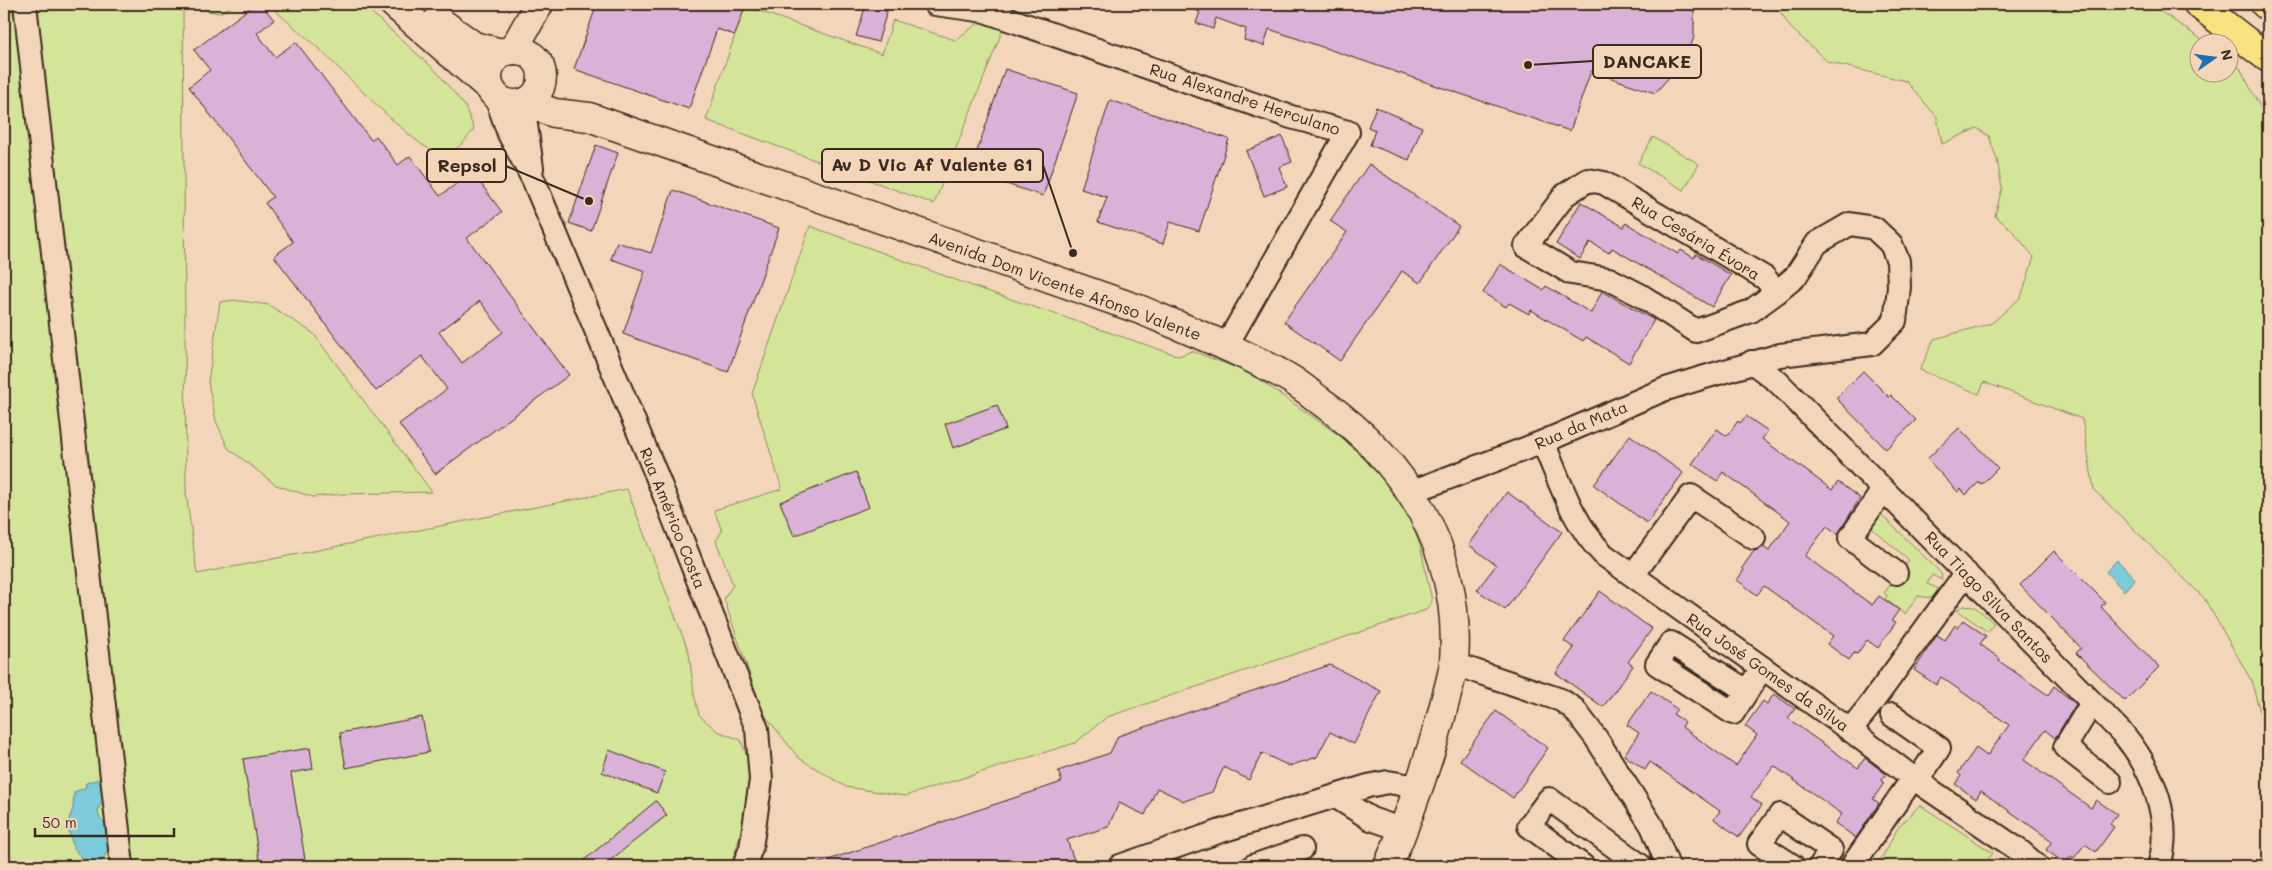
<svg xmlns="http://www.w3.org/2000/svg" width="2272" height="870" font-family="Mali,sans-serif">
  <rect width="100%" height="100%" fill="#f3d6b9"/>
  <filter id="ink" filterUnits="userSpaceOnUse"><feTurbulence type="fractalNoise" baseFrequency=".02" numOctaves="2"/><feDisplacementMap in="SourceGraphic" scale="10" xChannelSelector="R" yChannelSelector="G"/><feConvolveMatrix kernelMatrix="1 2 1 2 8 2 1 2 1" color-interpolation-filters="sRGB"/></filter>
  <g filter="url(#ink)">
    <g fill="#d4e599" stroke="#88885c">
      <polygon points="4,4 183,4 186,492 197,574 627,489 689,653 694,694 699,715 717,731 741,740 752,772 750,802 731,866 4,866"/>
      <polygon points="202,4 235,4 220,13 207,11"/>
      <path d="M269,4H362L437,72L465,106L474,129C465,141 454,156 438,153C416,149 338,66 317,47C301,32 284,20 269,4Z"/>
      <polygon points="1775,4 2150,4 2205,42 2200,42 2200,72 2230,72 2230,60 2240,68 2268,122 2268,741 2251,680 2204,598 2094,490 2082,419 1984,382 1979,394 1920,370 1934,339 1992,323 2021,297 2034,257 2011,229 1995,216 2002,188 1997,160 1989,136 1977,128 1942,144 1937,117 1906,81 1828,62 1791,28"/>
      <polygon points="745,6 882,54 893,20 955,40 980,22 1003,29 934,204 706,120"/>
      <polygon points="1653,137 1699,164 1684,190 1638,163"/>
      <polygon points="810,226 975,287 1179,356 1192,351 1250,373 1353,445 1380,472 1402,502 1420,545 1432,601 1426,610 1107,717 1075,743 905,796 846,787 799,758 763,713 724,599 733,585 716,541 722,531 714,510 782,489 752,394"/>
      <polygon points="234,300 269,305 313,333 432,492 343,494 313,497 276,485 228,448 216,421 208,382 220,302"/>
      <polygon points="1881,514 1941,573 1942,580 1932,575 1927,584 1939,589 1932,598 1918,596 1905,614 1885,599 1887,595 1884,593 1909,560 1868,525 1876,515"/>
      <polygon points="1962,606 1975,607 1994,623 1988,632 1957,610"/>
      <polygon points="1920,805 1993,853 1983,866 1892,866 1881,859 1898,828"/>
    </g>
    <g fill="#7ccbda" stroke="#628b8f">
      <polygon points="2117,560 2135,579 2124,591 2106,572"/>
      <path d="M105,777L106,798C104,801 100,804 99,808C96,816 102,820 106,825C114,838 108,855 98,865L89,866L74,849L67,825L73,808L74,792L85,788L86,783Z"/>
    </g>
    <g fill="#dab1d7" stroke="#3b2a1e" fill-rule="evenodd">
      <path d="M255,4H261L274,20L257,33L275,57L296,42L371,140L376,136L398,165L410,156L440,196L472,172L502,212L467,238L569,375L435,474L399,424L447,389L422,356L376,391L274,256L293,242L265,203L273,197L189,87L210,70L194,50ZM480,301L503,332L462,363L439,332Z"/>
      <polygon points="597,4 746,4 735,35 717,29 689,109 574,69"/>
      <polygon points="1184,4 1694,4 1694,37 1686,58 1655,93 1591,71 1570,131 1269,29 1264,46 1244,40 1246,29 1216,18 1213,29 1196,23 1200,12 1183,6"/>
      <polygon points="866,5 887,11 878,42 856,36"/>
      <polygon points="1005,69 1078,93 1043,196 970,172"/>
      <polygon points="1110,100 1229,139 1199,231 1170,222 1163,244 1098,222 1107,197 1081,189"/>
      <polygon points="1376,107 1422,127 1409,160 1370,145 1375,130 1368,127"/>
      <polygon points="1282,136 1292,162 1279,167 1287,187 1264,196 1246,151"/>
      <polygon points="596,145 618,153 591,231 569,223"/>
      <polygon points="1369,164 1459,226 1420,283 1402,271 1340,361 1284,322 1347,232 1330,221"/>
      <polygon points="673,190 779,228 728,372 623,334 645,271 611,259 617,242 651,253"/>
      <polygon points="1581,202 1624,227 1626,223 1678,254 1681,250 1694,258 1696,254 1731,275 1712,307 1612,248 1609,253 1590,242 1580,259 1556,244"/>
      <polygon points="1500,264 1543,290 1546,286 1591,313 1602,291 1654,320 1629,363 1586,337 1583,341 1531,310 1529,314 1509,303 1506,307 1483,293"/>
      <polygon points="1863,371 1889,397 1891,395 1916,420 1886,449 1836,398"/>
      <polygon points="997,405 1006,429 953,448 945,424"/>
      <polygon points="1746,416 1768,431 1762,439 1812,475 1832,490 1838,482 1860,498 1838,534 1827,526 1805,556 1872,605 1879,596 1899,610 1892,620 1896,622 1878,648 1867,640 1857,654 1854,653 1849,660 1827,644 1833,636 1764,586 1757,595 1737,580 1744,570 1742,568 1754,551 1763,547 1769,551 1790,521 1723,472 1717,481 1692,464 1717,429 1727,436 1738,421 1740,423"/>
      <polygon points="1959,428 1998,468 1982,484 1979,482 1966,495 1961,489 1958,492 1927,459"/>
      <polygon points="1630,435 1683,473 1647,523 1594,485"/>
      <polygon points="856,472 869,507 794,536 780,502"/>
      <polygon points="1507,492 1562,532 1505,610 1477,590 1496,565 1469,545"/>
      <polygon points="2054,551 2105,602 2101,607 2159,667 2125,701 2076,653 2081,648 2020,585"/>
      <polygon points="1600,591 1652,629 1628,662 1633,666 1603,707 1556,673 1574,648 1564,641"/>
      <polygon points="1963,620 1986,636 1980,644 2000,659 1999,661 2048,695 2054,686 2076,704 2055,738 2045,730 2024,760 2091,808 2096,800 2117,814 2110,824 2114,827 2096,852 2085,844 2074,858 2071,856 2066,864 2046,850 2052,841 1981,791 1976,799 1955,784 1961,776 1958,773 1976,748 1987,756 2009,725 1941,677 1936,685 1914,670 1937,635 1945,640 1955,625 1958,628"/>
      <polygon points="1330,665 1381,691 1354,744 1330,732 1317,757 1289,766 1262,753 1249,780 1224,767 1212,792 1184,801 1157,788 1145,815 1119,803 1108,827 1067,840 1076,866 816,866 816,864 1062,782 1058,771 1110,753 1118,736"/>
      <polygon points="1651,691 1677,709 1673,714 1685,722 1682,727 1736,766 1757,735 1745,726 1763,701 1767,704 1774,694 1795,709 1788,718 1809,734 1858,768 1865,758 1886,774 1881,781 1884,783 1873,799 1879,803 1856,838 1835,823 1842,814 1774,766 1751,797 1762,805 1739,837 1714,819 1720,811 1650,762 1645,770 1624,755 1639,733 1627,725"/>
      <polygon points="1496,711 1548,748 1513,798 1460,760"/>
      <polygon points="422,717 429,752 346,768 340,733"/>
      <polygon points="310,748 313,769 291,773 306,866 260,866 243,759"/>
      <polygon points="609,750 665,772 657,793 602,772"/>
      <polygon points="656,801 667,815 603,866 577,866"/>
    </g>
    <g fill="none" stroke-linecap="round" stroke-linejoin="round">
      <defs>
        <g id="street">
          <polyline points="25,4 122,866"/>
          <polyline points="935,4 985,11 1291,117 1348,132 1226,346"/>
          <polyline points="496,97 509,134 533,179 656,474 757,729 761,780 751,848 744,866"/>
          <polyline points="523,103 532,168"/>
          <polygon points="1588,180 1604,183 1765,278 1777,292 1751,311 1696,331 1640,295 1609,279 1571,273 1526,246 1565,195"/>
          <path d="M1752,362L1778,382L2124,735C2153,770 2173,821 2159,866"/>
          <path d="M1543,442C1560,482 1573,524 1604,555L1850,730L1917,781L2020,851L2037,866"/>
          <polyline points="1883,490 1850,538 1896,573"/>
          <polyline points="1411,492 1543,442 1663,390 1698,379 1780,355 1872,344 1895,321 1899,287 1898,261 1891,244 1874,228 1850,224 1817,243 1795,277 1777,292"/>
          <polyline points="1633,575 1691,496 1754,538"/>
          <polyline points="1454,664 1561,700 1574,709 1596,738 1652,826 1668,866"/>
          <polyline points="1747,691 1671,643 1657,664 1733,713 1762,668"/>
          <polyline points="2092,703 2065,747 2110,782"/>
          <polyline points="1892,715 1939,748 1917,781"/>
          <polyline points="1850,730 1868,708 1966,573"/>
          <polyline points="1336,797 1371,819 1404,830"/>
          <polyline points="1120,866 1218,832 1368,786 1388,782 1418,787"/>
          <polyline points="1253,866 1302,849"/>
          <polyline points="1583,866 1529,826 1549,799 1641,866"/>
          <polyline points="1793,866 1759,844 1780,815 1831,850 1820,866"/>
          <polyline points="1852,866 1913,778"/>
        </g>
        <g id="secondary">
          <polyline points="394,4 490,88"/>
          <polyline points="438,20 474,46 502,53"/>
          <circle cx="515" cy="77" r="27"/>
          <polyline points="513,50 539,4"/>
          <path d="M526,102L554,113L589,117L1141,310C1191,331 1241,351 1289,378C1299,384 1309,392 1319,400C1407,462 1462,552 1454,662C1452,680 1445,699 1441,717C1426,768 1409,818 1388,866"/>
        </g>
        <g id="highway">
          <polyline points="2198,4 2268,58"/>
          <polyline points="2265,4 2268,6"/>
        </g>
      </defs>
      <use href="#street" stroke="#3b2a1e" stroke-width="26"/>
      <use href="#secondary" stroke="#3b2a1e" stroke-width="31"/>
      <use href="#highway" stroke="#3b2a1e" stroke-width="31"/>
      <use href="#street" stroke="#f3d6b9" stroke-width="22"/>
      <use href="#secondary" stroke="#f3d6b9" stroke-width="28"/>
      <use href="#highway" stroke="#fae180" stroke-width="28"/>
    </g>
  </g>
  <g text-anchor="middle" stroke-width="4" stroke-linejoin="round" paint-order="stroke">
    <g font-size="16" fill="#3b2a1e" stroke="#f3d6b9">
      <text transform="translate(1245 99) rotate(18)" y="6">Rua Alexandre Herculano</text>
      <text transform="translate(1696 238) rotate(31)" y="6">Rua Cesária Évora</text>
      <text transform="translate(1065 286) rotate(20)" y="6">Avenida Dom Vicente Afonso Valente</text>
      <text transform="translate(1581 425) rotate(-23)" y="6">Rua da Mata</text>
      <text transform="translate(673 518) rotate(68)" y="6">Rua Américo Costa</text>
      <text transform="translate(1989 597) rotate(46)" y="6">Rua Tiago Silva Santos</text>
      <text transform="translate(1768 672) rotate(35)" y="6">Rua José Gomes da Silva</text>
    </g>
  </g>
  <path fill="none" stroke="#3b2a1e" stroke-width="2" d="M1528 65L1593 61M1073 253L1043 165M589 201L506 166"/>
  <g fill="#3b2a1e" stroke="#f3d6b9" stroke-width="2">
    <circle cx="1528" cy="65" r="5"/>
    <circle cx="1073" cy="253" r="5"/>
    <circle cx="589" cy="201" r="5"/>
  </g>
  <g fill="#f3d6b9" stroke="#3b2a1e" stroke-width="2">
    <rect x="1593" y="45" width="108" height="33" rx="5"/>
    <rect x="822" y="149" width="221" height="33" rx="5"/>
    <rect x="427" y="149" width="79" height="33" rx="5"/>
  </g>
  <g font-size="18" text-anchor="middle" font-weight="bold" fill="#3b2a1e">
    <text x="1647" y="68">DANCAKE</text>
    <text x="932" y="171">Av D Vic Af Valente 61</text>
    <text x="467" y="172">Repsol</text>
  </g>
  <rect width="2272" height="870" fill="none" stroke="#f3d6b9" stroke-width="20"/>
  <rect x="10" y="10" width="2252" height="850" fill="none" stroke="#3b2a1e" stroke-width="2" filter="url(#ink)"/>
  <g transform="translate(2214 58) rotate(76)"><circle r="24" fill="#f3d6b9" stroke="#a9917b"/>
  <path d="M0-4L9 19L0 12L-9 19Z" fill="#1f6fb2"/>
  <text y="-8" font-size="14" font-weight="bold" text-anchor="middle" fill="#3b2a1e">N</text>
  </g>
  <path d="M35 828v8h139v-8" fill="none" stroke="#3b2a1e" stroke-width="2.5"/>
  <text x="42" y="828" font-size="15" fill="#3b2a1e" stroke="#f3d6b9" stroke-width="4" paint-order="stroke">50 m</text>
</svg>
